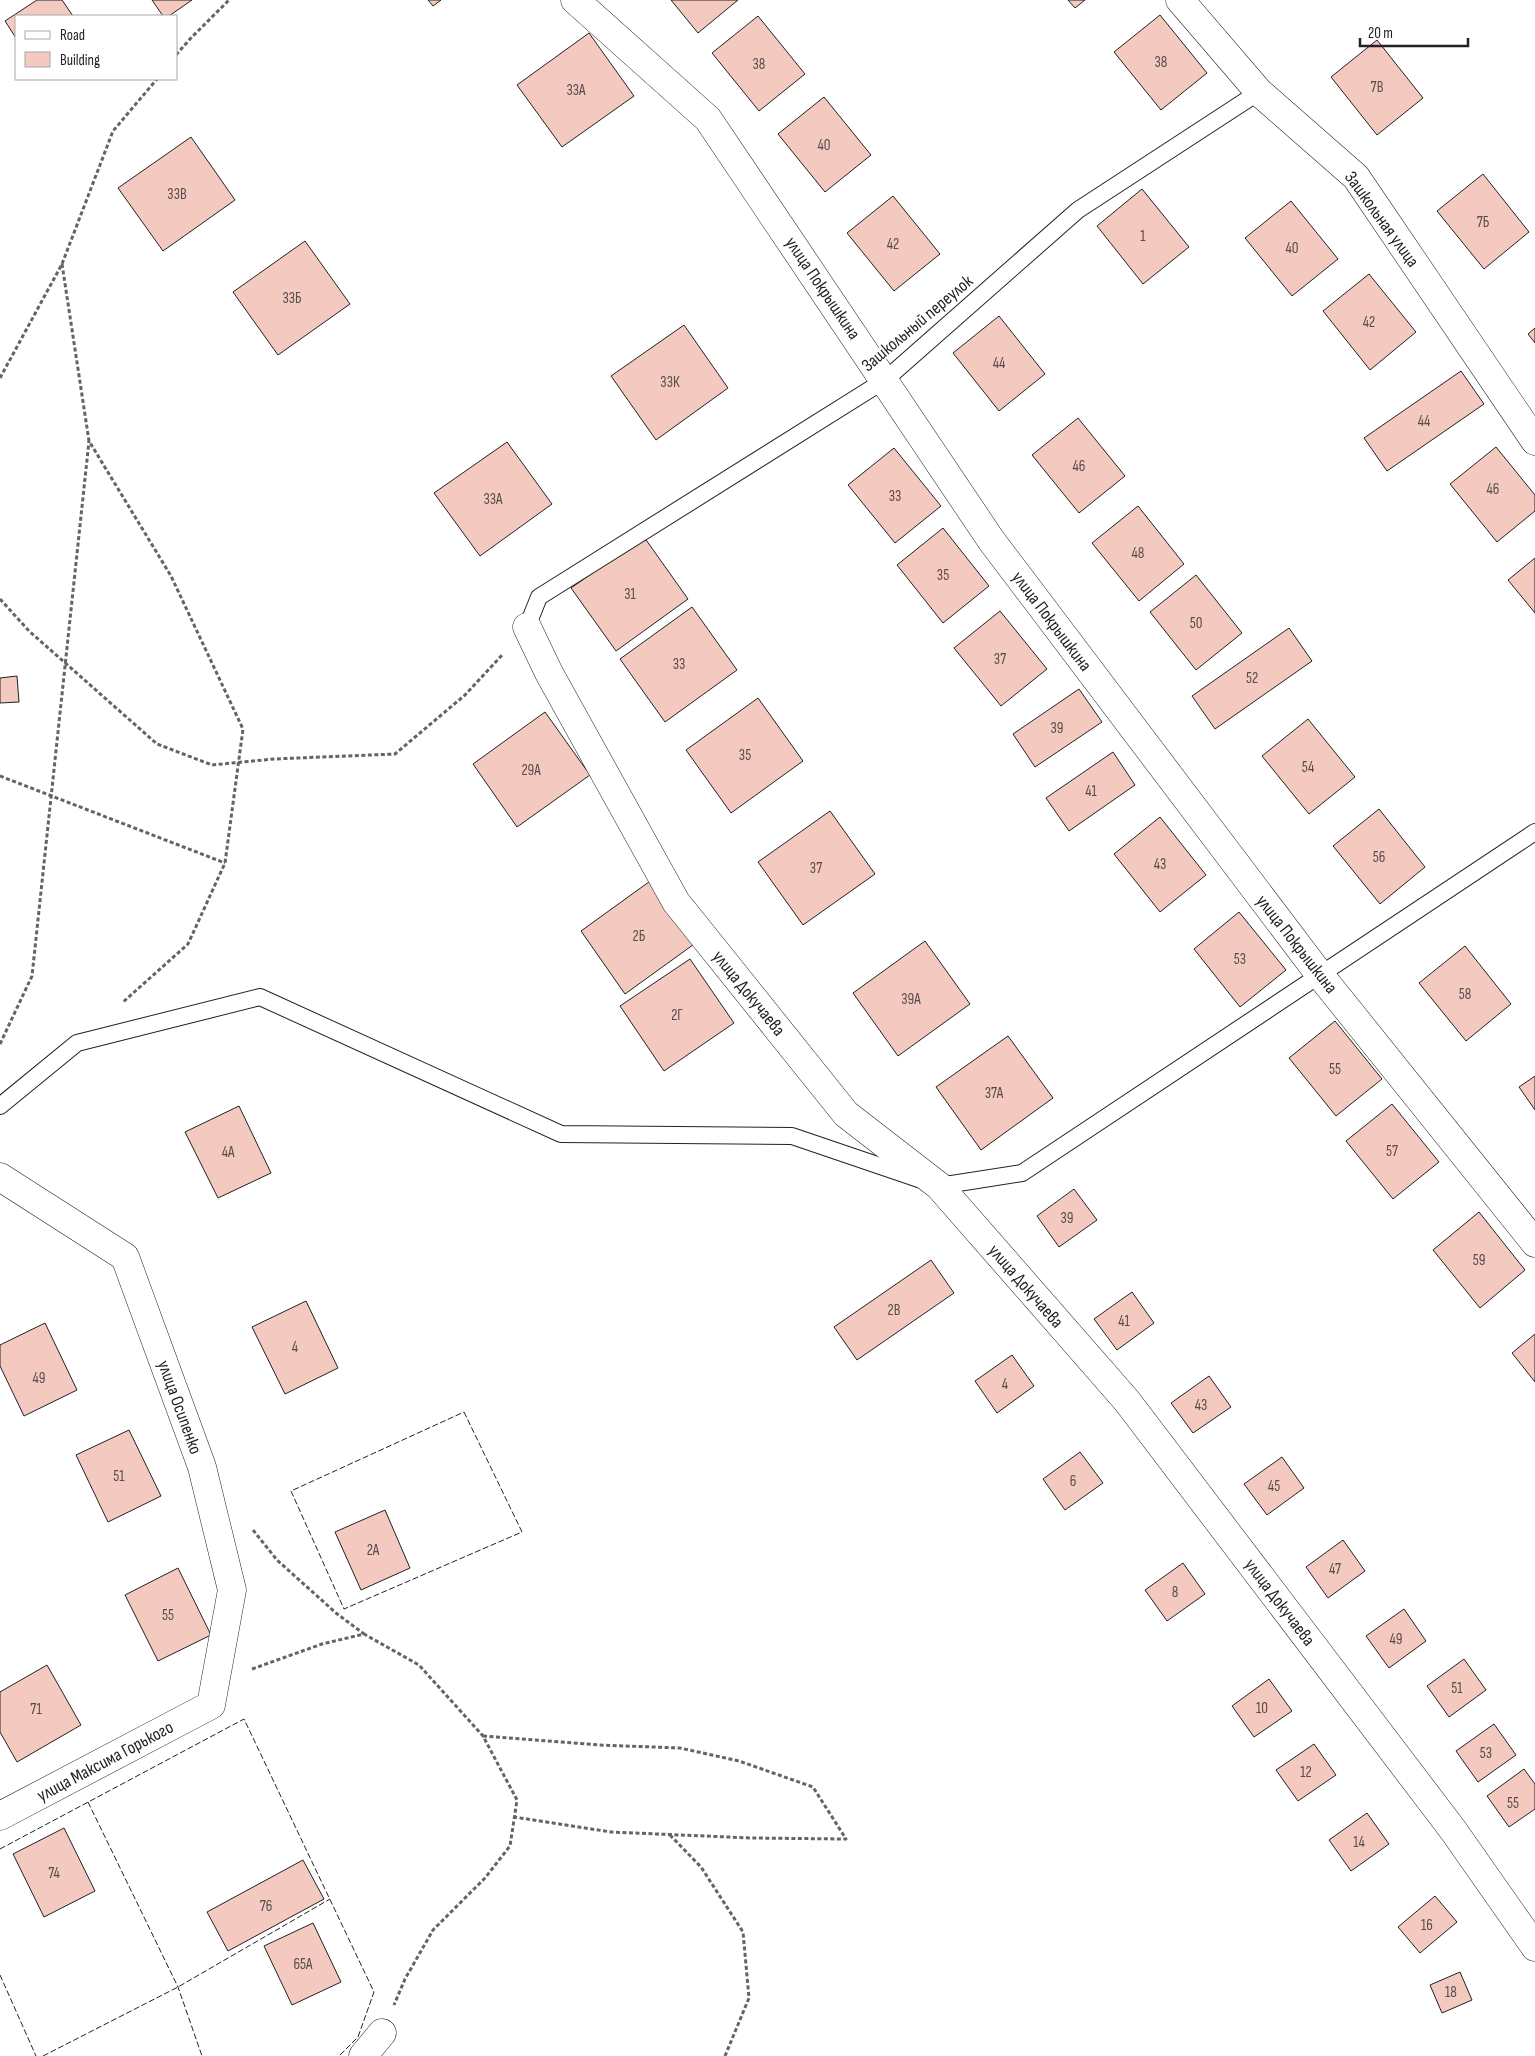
<svg xmlns="http://www.w3.org/2000/svg" width="1535" height="2056" font-family="'Sofia Sans Condensed',sans-serif">
  <rect width="100%" height="100%" fill="#fff"/>
  <g fill="#f3c9c0" stroke="#222">
    <polygon points="37,0 62,0 73,16 16,16 16,38 5,21"/>
    <polygon points="152,0 192,0 169,16 163,16"/>
    <polygon points="428,0 441,0 433,6"/>
    <polygon points="671,0 738,0 698,33"/>
    <polygon points="1068,0 1085,0 1075,8"/>
    <polygon points="1160,15 1207,73 1161,110 1114,52"/>
    <polygon points="758,16 805,74 759,111 712,53"/>
    <polygon points="589,33 634,96 562,147 517,85"/>
    <polygon points="1377,40 1423,98 1377,135 1331,77"/>
    <polygon points="824,97 871,155 825,192 778,134"/>
    <polygon points="191,137 235,200 163,251 118,188"/>
    <polygon points="1483,174 1529,232 1484,269 1437,211"/>
    <polygon points="1142,189 1189,247 1143,284 1097,226"/>
    <polygon points="893,196 940,254 894,291 847,233"/>
    <polygon points="1291,201 1338,259 1292,296 1245,238"/>
    <polygon points="305,241 350,304 278,355 233,292"/>
    <polygon points="1369,274 1416,332 1370,370 1323,311"/>
    <polygon points="999,316 1045,374 999,411 953,353"/>
    <polygon points="684,325 728,388 656,440 611,376"/>
    <polygon points="1535,328 1535,343 1528,334"/>
    <polygon points="1461,371 1484,404 1387,471 1364,438"/>
    <polygon points="1078,418 1125,476 1079,513 1032,455"/>
    <polygon points="507,442 552,504 480,556 434,493"/>
    <polygon points="1496,447 1535,495 1535,511 1497,542 1450,484"/>
    <polygon points="894,448 941,506 895,543 848,485"/>
    <polygon points="1138,506 1184,564 1139,601 1092,543"/>
    <polygon points="943,528 989,586 943,623 897,565"/>
    <polygon points="644,537 688,599 616,651 571,588"/>
    <polygon points="1535,558 1535,613 1508,580"/>
    <polygon points="1196,575 1242,633 1196,670 1150,612"/>
    <polygon points="692,607 737,670 665,722 620,659"/>
    <polygon points="1000,611 1047,669 1001,706 954,648"/>
    <polygon points="1289,628 1312,661 1215,729 1192,696"/>
    <polygon points="17,676 19,702 0,703 0,678"/>
    <polygon points="1079,689 1102,722 1035,767 1013,734"/>
    <polygon points="758,698 803,761 731,813 686,750"/>
    <polygon points="545,712 590,775 517,827 473,764"/>
    <polygon points="1308,719 1355,777 1309,814 1262,756"/>
    <polygon points="1113,752 1135,785 1069,831 1046,798"/>
    <polygon points="1379,809 1425,867 1380,904 1333,846"/>
    <polygon points="830,811 875,874 803,925 758,862"/>
    <polygon points="1160,817 1206,875 1160,912 1114,854"/>
    <polygon points="653,879 697,942 625,994 581,931"/>
    <polygon points="1239,912 1286,970 1240,1007 1194,949"/>
    <polygon points="925,941 970,1004 898,1056 853,993"/>
    <polygon points="1465,946 1511,1004 1466,1041 1419,983"/>
    <polygon points="690,959 734,1023 664,1071 620,1006"/>
    <polygon points="1335,1021 1382,1079 1336,1116 1289,1058"/>
    <polygon points="1008,1036 1053,1098 981,1150 936,1087"/>
    <polygon points="1535,1076 1535,1110 1519,1087"/>
    <polygon points="1392,1104 1439,1162 1393,1199 1346,1141"/>
    <polygon points="239,1106 271,1173 218,1198 185,1132"/>
    <polygon points="1074,1189 1097,1220 1059,1247 1037,1216"/>
    <polygon points="1479,1212 1525,1270 1480,1308 1433,1250"/>
    <polygon points="931,1260 954,1293 857,1360 834,1327"/>
    <polygon points="1132,1292 1154,1323 1117,1350 1094,1319"/>
    <polygon points="306,1301 338,1368 285,1394 252,1327"/>
    <polygon points="45,1323 77,1390 24,1416 0,1366 0,1345"/>
    <polygon points="1535,1334 1535,1382 1512,1353"/>
    <polygon points="1012,1355 1034,1386 997,1413 975,1381"/>
    <polygon points="1209,1376 1231,1407 1193,1433 1171,1403"/>
    <polygon points="129,1430 161,1496 108,1522 76,1455"/>
    <polygon points="1080,1452 1103,1483 1065,1510 1043,1479"/>
    <polygon points="1282,1457 1304,1488 1267,1515 1244,1484"/>
    <polygon points="385,1510 410,1568 361,1590 335,1532"/>
    <polygon points="1343,1540 1365,1571 1328,1598 1306,1567"/>
    <polygon points="1183,1563 1205,1594 1167,1621 1145,1590"/>
    <polygon points="178,1568 211,1635 158,1661 125,1595"/>
    <polygon points="1404,1609 1426,1641 1389,1668 1366,1636"/>
    <polygon points="1464,1659 1486,1690 1449,1717 1427,1686"/>
    <polygon points="47,1665 81,1725 17,1762 0,1732 0,1692"/>
    <polygon points="1269,1679 1292,1711 1254,1737 1232,1706"/>
    <polygon points="1494,1724 1516,1755 1478,1782 1456,1751"/>
    <polygon points="1314,1744 1336,1775 1298,1801 1276,1770"/>
    <polygon points="1524,1769 1535,1784 1535,1809 1509,1827 1487,1796"/>
    <polygon points="1367,1813 1389,1844 1351,1871 1329,1840"/>
    <polygon points="64,1828 95,1891 44,1917 13,1854"/>
    <polygon points="303,1860 324,1899 228,1951 207,1912"/>
    <polygon points="1435,1896 1457,1922 1420,1953 1398,1927"/>
    <polygon points="313,1923 341,1982 292,2005 264,1946"/>
    <polygon points="1460,1972 1472,2000 1442,2013 1430,1985"/>
  </g>
  <g fill="none" stroke-linecap="round" stroke-linejoin="round">
    <defs>
      <g id="service">
        <polyline points="527,627 539,597 885,380 1078,210 1259,92"/>
        <polyline points="0,1106 77,1043 260,997 561,1134 792,1136 939,1186 1022,1173 1535,832"/>
      </g>
      <g id="minor">
        <polyline points="575,0 708,119 991,540 1320,975 1535,1243"/>
        <polyline points="1180,0 1259,92 1356,177 1535,441"/>
        <polyline points="527,627 549,673 676,902 846,1114 939,1186 1127,1401 1453,1830 1535,1947"/>
        <polyline points="0,1177 125,1257 202,1467 232,1590 211,1705 0,1816"/>
        <polyline points="363,2056 382,2033"/>
      </g>
    </defs>
    <use href="#service" stroke="#222" stroke-width="18"/>
    <use href="#minor" stroke="#222" stroke-width="29"/>
    <g stroke="#646464" stroke-width="3" stroke-dasharray="4 2.5" stroke-linecap="butt">
      <polyline points="176,55 190,39 229,0"/>
      <polyline points="62,264 89,441 171,576 243,729 225,863 188,944 122,1003"/>
      <polyline points="0,378 62,264 113,131 157,79"/>
      <polyline points="0,599 29,631 157,744 212,765 274,759 395,754 465,695 503,654"/>
      <polyline points="0,776 225,863"/>
      <polyline points="0,1044 32,976 89,441"/>
      <polyline points="253,1530 277,1560 336,1613 364,1634"/>
      <polyline points="252,1669 322,1644 364,1634 419,1665 483,1736 517,1800 510,1846 485,1878 433,1930 405,1979 394,2005"/>
      <polyline points="483,1736 599,1745 680,1748 739,1761 813,1787 846,1839 751,1838 611,1832 514,1817"/>
      <polyline points="670,1835 701,1867 743,1932 749,1998 725,2056"/>
    </g>
    <use href="#service" stroke="#fff" stroke-width="16"/>
    <use href="#minor" stroke="#fff" stroke-width="28"/>
    <g stroke="#222" stroke-width="1" stroke-dasharray="6 2.5" stroke-linecap="butt">
      <polygon points="464,1412 522,1532 344,1609 291,1491"/>
      <polyline points="88,1802 178,1987 202,2056"/>
      <polyline points="0,1849 244,1719 374,1992 358,2037 339,2056"/>
      <polyline points="0,1975 36,2056"/>
      <polyline points="43,2056 178,1987 330,1899"/>
    </g>
  </g>
  <g text-anchor="middle" stroke-width="4" stroke-linejoin="round" paint-order="stroke">
    <g font-size="15" fill="#564c4a">
      <text x="1161" y="67">38</text>
      <text x="759" y="69">38</text>
      <text x="1377" y="92">7В</text>
      <text x="576" y="95">33А</text>
      <text x="824" y="150">40</text>
      <text x="177" y="199">33В</text>
      <text x="1483" y="227">7Б</text>
      <text x="1143" y="241">1</text>
      <text x="893" y="249">42</text>
      <text x="1292" y="253">40</text>
      <text x="292" y="303">33Б</text>
      <text x="1369" y="327">42</text>
      <text x="999" y="368">44</text>
      <text x="670" y="387">33К</text>
      <text x="1424" y="426">44</text>
      <text x="1079" y="471">46</text>
      <text x="1493" y="494">46</text>
      <text x="895" y="501">33</text>
      <text x="493" y="504">33А</text>
      <text x="1138" y="558">48</text>
      <text x="943" y="580">35</text>
      <text x="630" y="599">31</text>
      <text x="1196" y="628">50</text>
      <text x="1000" y="664">37</text>
      <text x="679" y="669">33</text>
      <text x="1252" y="683">52</text>
      <text x="1057" y="733">39</text>
      <text x="745" y="760">35</text>
      <text x="1308" y="772">54</text>
      <text x="531" y="775">29А</text>
      <text x="1091" y="796">41</text>
      <text x="1379" y="862">56</text>
      <text x="1160" y="869">43</text>
      <text x="816" y="873">37</text>
      <text x="639" y="941">2Б</text>
      <text x="1240" y="964">53</text>
      <text x="1465" y="999">58</text>
      <text x="911" y="1004">39А</text>
      <text x="677" y="1020">2Г</text>
      <text x="1335" y="1074">55</text>
      <text x="994" y="1098">37А</text>
      <text x="1392" y="1156">57</text>
      <text x="228" y="1157">4А</text>
      <text x="1067" y="1223">39</text>
      <text x="1479" y="1265">59</text>
      <text x="894" y="1315">2В</text>
      <text x="1124" y="1326">41</text>
      <text x="295" y="1352">4</text>
      <text x="39" y="1383">49</text>
      <text x="1005" y="1389">4</text>
      <text x="1201" y="1410">43</text>
      <text x="119" y="1481">51</text>
      <text x="1073" y="1486">6</text>
      <text x="1274" y="1491">45</text>
      <text x="373" y="1555">2А</text>
      <text x="1335" y="1574">47</text>
      <text x="1175" y="1597">8</text>
      <text x="168" y="1620">55</text>
      <text x="1396" y="1644">49</text>
      <text x="1457" y="1693">51</text>
      <text x="1262" y="1713">10</text>
      <text x="36" y="1714">71</text>
      <text x="1486" y="1758">53</text>
      <text x="1306" y="1777">12</text>
      <text x="1513" y="1808">55</text>
      <text x="1359" y="1847">14</text>
      <text x="54" y="1878">74</text>
      <text x="266" y="1911">76</text>
      <text x="1427" y="1930">16</text>
      <text x="303" y="1969">65А</text>
      <text x="1451" y="1997">18</text>
    </g>
    <g font-size="18" fill="#222" stroke="#fff">
      <text transform="translate(1382 219) rotate(54)" y="6">Зашкольная улица</text>
      <text transform="translate(823 288) rotate(56)" y="6">улица Покрышкина</text>
      <text transform="translate(917 323) rotate(-40)" y="6">Зашкольный переулок</text>
      <text transform="translate(1052 621) rotate(53)" y="6">улица Покрышкина</text>
      <text transform="translate(1297 944) rotate(52)" y="6">улица Покрышкина</text>
      <text transform="translate(749 993) rotate(51)" y="6">улица Докучаева</text>
      <text transform="translate(1026 1286) rotate(49)" y="6">улица Докучаева</text>
      <text transform="translate(180 1407) rotate(70)" y="6">улица Осипенко</text>
      <text transform="translate(1280 1602) rotate(53)" y="6">улица Докучаева</text>
      <text transform="translate(105 1761) rotate(-28)" y="6">улица Максима Горького</text>
    </g>
  </g>
  <rect x="15" y="15" width="162" height="65" fill="#ffffff" stroke="#a7a7a7"/>
  <rect x="25" y="31" width="25" height="8" fill="#ffffff" stroke="#a7a7a7"/>
  <text x="60" y="40" font-size="15" fill="#222222">Road</text>
  <rect x="25" y="52" width="25" height="15" fill="#f3c9c0" stroke="#a7a7a7"/>
  <text x="60" y="65" font-size="15" fill="#222222">Building</text>
  <path d="M1360 38v8h108v-8" fill="none" stroke="#222222" stroke-width="2.5"/>
  <text x="1368" y="38" font-size="15" fill="#222222" stroke="#ffffff" stroke-width="4" paint-order="stroke">20 m</text>
</svg>
